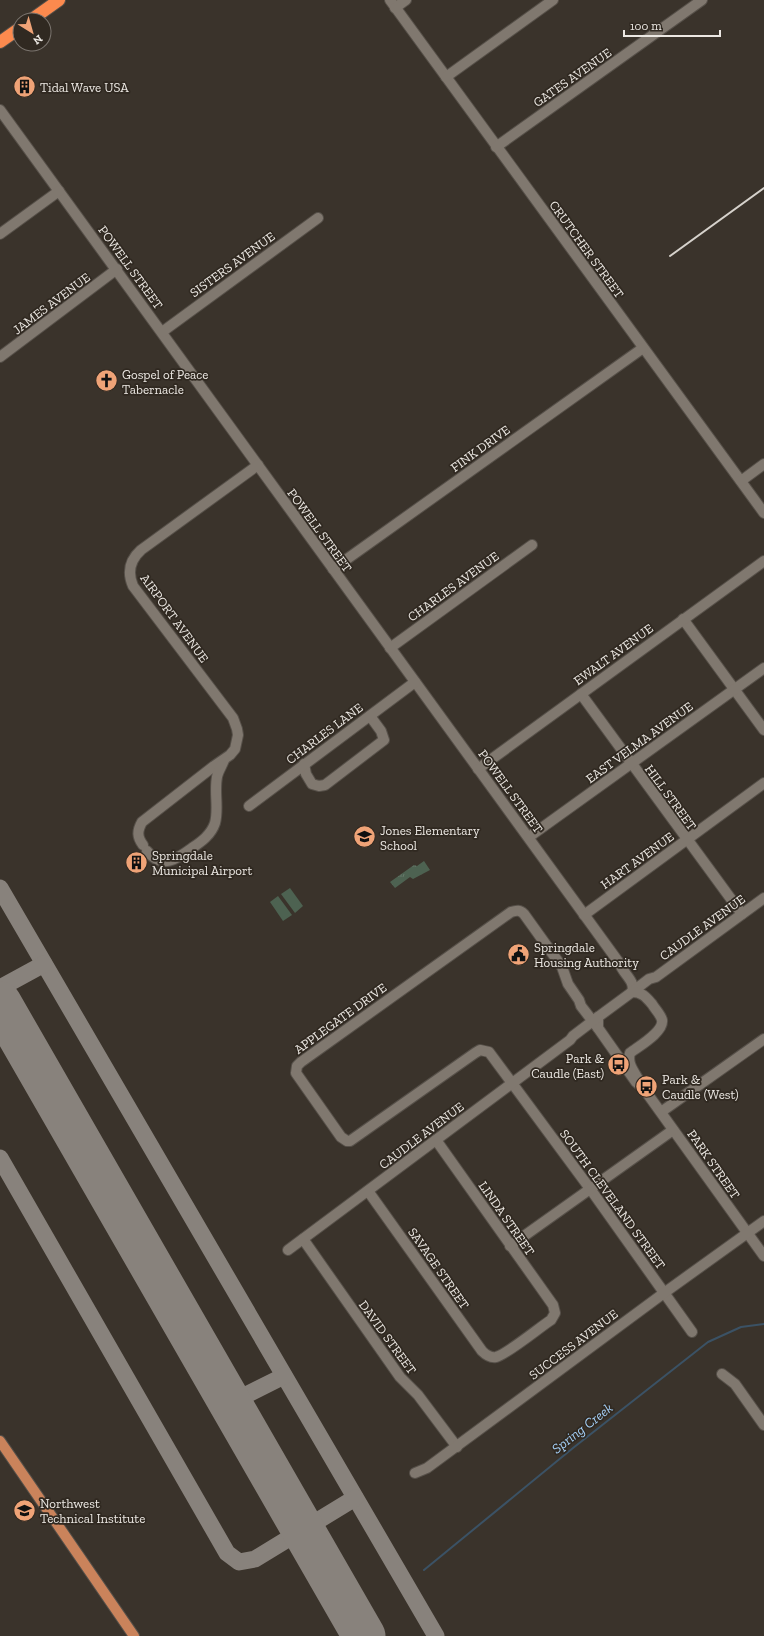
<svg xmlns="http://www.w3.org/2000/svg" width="764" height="1636" font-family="'Zilla Slab',serif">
  <defs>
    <pattern id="park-tufts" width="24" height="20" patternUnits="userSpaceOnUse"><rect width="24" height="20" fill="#4d6251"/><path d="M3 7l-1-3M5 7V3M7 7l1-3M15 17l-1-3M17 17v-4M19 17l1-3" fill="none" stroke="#67786a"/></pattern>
  </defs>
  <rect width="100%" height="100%" fill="#3a332b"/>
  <polygon fill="url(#park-tufts)" points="424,861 430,870 413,879 410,877 395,888 390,882 414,865 417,866"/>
  <g fill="#4d6251">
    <polygon points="290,888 303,906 295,913 281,894"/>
    <polygon points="278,896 292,915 283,921 270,902"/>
  </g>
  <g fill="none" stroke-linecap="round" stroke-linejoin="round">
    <polyline stroke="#3b5265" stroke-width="2" points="424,1570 573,1448 708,1342 741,1327 764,1324"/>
    <g stroke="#88827c" stroke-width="17">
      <polyline points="0,888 436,1636"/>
      <polyline points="0,988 44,964"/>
      <polyline points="0,1158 227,1553 239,1562 255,1559 355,1498"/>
      <polyline points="230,1403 284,1376"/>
    </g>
    <polyline stroke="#88827c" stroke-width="43" points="0,1003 364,1636"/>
    <defs>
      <g id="minor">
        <polyline points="390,0 764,513"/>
        <polyline points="395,8 406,0"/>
        <polyline points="446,77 553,0"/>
        <path d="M0,110L620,964C623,974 636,981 632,992"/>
        <polyline points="496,147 702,0"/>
        <polyline points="0,234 59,191"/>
        <polyline points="162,332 318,218"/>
        <polyline points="0,357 117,269"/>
        <polyline points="741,481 764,464"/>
        <polyline points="333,569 643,348"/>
        <polyline points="683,619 764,730"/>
        <polyline points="390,648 532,545"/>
        <polyline points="581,694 742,914"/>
        <polyline points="304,764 306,774 312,784 319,786 325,785 384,740 381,731 370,716"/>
        <polyline points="478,769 764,561"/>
        <polyline points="249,806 415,682"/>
        <polyline points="529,837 764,668"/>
        <path d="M143,845C137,837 137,831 142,822L214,766L230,755L235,749L238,735L237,729L233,718L133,586C127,572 130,560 141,550L258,465"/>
        <path d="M147,851C162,870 177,859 192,848C201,842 211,835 215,823C219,809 214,792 217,777C218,771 222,766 224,760"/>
        <polyline points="584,915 764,783"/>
        <polyline points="632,992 649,979 656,977 764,898"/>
        <path d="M598,1028L581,1006L579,1000L568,984L562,967L524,914C520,910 517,910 511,912L301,1062L297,1066L296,1073L341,1137L347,1141H350L475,1053L480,1050L489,1052L591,1190L692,1332"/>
        <path d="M642,1087C638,1075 626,1066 630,1053C639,1046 664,1032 662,1020C661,1015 655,1009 652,1004C646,997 642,992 632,992L598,1017V1028L636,1082L644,1089L764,1256"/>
        <polyline points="661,1112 764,1039"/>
        <path d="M368,1191L482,1351C486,1355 490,1358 496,1357C506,1355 540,1327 551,1320L555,1313L553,1305L436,1140"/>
        <polyline points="303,1239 400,1377 418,1395 457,1447"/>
        <polyline points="510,1246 673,1130"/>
        <polyline points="288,1250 570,1040 573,1036 598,1017"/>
        <polyline points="722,1374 735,1384 764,1425"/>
        <polyline points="415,1473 427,1468 664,1293 764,1221"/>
      </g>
      <polyline id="major" points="0,1441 134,1636"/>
      <g id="highway">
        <polyline points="31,20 59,0"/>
        <polyline points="0,42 20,28"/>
      </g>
    </defs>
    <use href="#minor" stroke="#565049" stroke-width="12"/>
    <use href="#major" stroke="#565049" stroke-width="12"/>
    <use href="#highway" stroke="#565049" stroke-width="14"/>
    <use href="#minor" stroke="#80786f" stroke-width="10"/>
    <use href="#major" stroke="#ca835b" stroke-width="10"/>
    <use href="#highway" stroke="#fc8a4e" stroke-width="12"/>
    <polyline stroke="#d6d2cc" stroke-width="2" points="670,256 764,188"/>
  </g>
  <defs>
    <symbol id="building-disc" viewBox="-11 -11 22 22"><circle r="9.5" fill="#efa377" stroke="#302921"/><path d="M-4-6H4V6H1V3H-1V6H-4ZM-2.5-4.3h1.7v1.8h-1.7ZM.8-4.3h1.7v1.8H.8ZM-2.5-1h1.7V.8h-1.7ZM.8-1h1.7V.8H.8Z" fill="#111"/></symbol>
    <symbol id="church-disc" viewBox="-11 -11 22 22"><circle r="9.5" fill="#efa377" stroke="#302921"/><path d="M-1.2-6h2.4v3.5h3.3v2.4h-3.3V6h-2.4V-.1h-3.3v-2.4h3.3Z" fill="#111"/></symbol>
    <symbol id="school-disc" viewBox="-11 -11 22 22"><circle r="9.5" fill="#efa377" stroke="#302921"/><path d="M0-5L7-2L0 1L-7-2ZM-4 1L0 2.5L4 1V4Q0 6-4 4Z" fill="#111"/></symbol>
    <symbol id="civic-disc" viewBox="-11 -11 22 22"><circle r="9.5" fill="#efa377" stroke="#302921"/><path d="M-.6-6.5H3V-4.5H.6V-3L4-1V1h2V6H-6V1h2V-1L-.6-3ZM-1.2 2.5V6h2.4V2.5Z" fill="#111"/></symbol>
    <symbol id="bus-disc" viewBox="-11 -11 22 22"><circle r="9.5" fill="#efa377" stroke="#302921"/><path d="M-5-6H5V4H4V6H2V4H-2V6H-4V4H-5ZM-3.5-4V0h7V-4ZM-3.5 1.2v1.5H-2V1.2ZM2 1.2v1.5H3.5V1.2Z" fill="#111"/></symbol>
    <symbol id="university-disc" viewBox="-11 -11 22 22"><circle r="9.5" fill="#efa377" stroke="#302921"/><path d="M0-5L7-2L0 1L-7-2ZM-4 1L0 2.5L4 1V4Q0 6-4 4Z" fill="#111"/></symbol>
  </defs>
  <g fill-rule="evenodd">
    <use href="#building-disc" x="12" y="74" width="25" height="25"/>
    <use href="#church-disc" x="94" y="368" width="25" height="25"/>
    <use href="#school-disc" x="352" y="824" width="25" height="25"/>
    <use href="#building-disc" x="124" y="850" width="25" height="25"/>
    <use href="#civic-disc" x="506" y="942" width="25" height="25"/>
    <use href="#bus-disc" x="606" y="1052" width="25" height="25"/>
    <use href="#bus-disc" x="634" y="1074" width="25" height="25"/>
    <use href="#university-disc" x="12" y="1498" width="25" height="25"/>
  </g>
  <g text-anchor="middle" stroke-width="3.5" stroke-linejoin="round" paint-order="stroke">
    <g font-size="13" fill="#ece8e3" stroke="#302921">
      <text transform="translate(572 77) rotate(-35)" y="5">GATES AVENUE</text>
      <text transform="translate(587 249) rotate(54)" y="5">CRUTCHER STREET</text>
      <text transform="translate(232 264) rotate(-36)" y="5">SISTERS AVENUE</text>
      <text transform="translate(131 267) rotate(54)" y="5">POWELL STREET</text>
      <text transform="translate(51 303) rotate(-37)" y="5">JAMES AVENUE</text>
      <text transform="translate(480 448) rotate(-36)" y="5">FINK DRIVE</text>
      <text transform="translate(320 530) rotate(54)" y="5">POWELL STREET</text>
      <text transform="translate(453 586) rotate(-36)" y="5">CHARLES AVENUE</text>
      <text transform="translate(175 618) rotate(54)" y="5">AIRPORT AVENUE</text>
      <text transform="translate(613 654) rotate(-36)" y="5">EWALT AVENUE</text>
      <text transform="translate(324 733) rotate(-37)" y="5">CHARLES LANE</text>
      <text transform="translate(639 742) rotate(-36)" y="5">EAST VELMA AVENUE</text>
      <text transform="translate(511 791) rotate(54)" y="5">POWELL STREET</text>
      <text transform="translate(671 797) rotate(54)" y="5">HILL STREET</text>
      <text transform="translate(637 860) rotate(-36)" y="5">HART AVENUE</text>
      <text transform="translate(702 927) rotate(-36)" y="5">CAUDLE AVENUE</text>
      <text transform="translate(340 1018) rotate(-36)" y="5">APPLEGATE DRIVE</text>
      <text transform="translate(421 1135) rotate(-37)" y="5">CAUDLE AVENUE</text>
      <text transform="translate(714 1164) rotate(55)" y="5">PARK STREET</text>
      <text transform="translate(613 1199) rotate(54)" y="5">SOUTH CLEVELAND STREET</text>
      <text transform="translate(507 1218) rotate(55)" y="5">LINDA STREET</text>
      <text transform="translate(439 1268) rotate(55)" y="5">SAVAGE STREET</text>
      <text transform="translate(388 1337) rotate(54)" y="5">DAVID STREET</text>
      <text transform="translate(573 1344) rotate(-37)" y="5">SUCCESS AVENUE</text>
    </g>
    <g font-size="13" fill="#ece8e3" stroke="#302921" text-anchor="start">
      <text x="40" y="92">Tidal Wave USA</text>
      <text x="122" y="379">Gospel of Peace<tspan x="122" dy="15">Tabernacle</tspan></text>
      <text x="380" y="835">Jones Elementary<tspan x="380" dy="15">School</tspan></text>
      <text x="152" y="860">Springdale<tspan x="152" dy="15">Municipal Airport</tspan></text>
      <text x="534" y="952">Springdale<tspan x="534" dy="15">Housing Authority</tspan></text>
      <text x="604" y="1063" text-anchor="end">Park &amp;<tspan x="604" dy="15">Caudle (East)</tspan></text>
      <text x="662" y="1084">Park &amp;<tspan x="662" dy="15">Caudle (West)</tspan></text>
      <text x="40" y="1508">Northwest<tspan x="40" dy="15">Technical Institute</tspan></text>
    </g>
    <g font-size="14" font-style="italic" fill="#a5d1f9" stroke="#302921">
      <text transform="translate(582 1428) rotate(-38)" y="5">Spring Creek</text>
    </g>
  </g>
  <g transform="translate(32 32) rotate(143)"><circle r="19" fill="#302921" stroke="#7b756f"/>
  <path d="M0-3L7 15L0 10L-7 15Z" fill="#efa377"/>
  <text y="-6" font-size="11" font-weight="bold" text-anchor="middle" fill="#ece8e3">N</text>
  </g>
  <path d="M624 30v6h96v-6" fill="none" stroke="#ece8e3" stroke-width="2"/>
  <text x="630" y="30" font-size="12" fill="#ece8e3" stroke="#302921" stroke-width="3" paint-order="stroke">100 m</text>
</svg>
